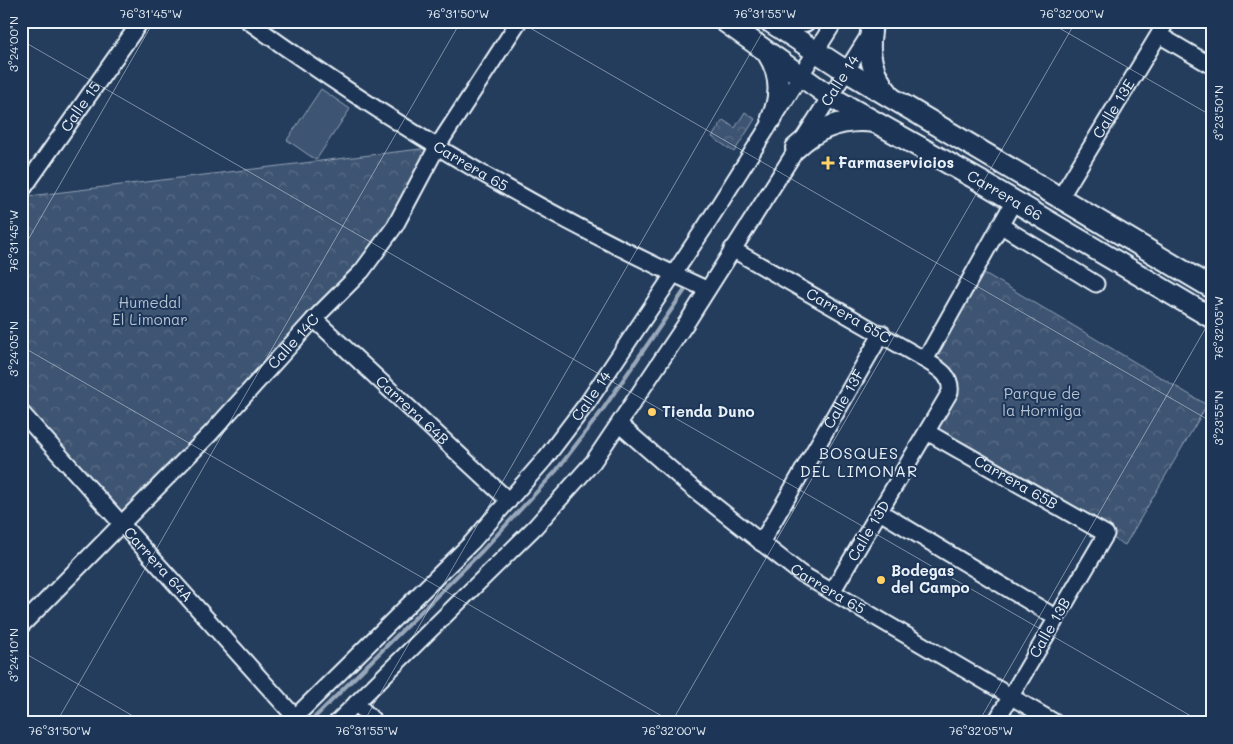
<svg xmlns="http://www.w3.org/2000/svg" width="1233" height="744" font-family="Mali,sans-serif">
  <defs>
    <pattern id="forest-crowns" width="20" height="18" patternUnits="userSpaceOnUse" patternTransform="scale(1.25)"><rect width="20" height="18" fill="#3e5472"/><path d="M2 6a3 3 0 1 1 6 0M12 15a3 3 0 1 1 6 0" fill="none" stroke="#5a6d87"/></pattern>
  </defs>
  <rect width="100%" height="100%" fill="#253d5d"/>
  <filter id="ink" filterUnits="userSpaceOnUse"><feTurbulence type="fractalNoise" baseFrequency=".02" numOctaves="2"/><feDisplacementMap in="SourceGraphic" scale="10" xChannelSelector="R" yChannelSelector="G"/><feConvolveMatrix kernelMatrix="1 2 1 2 8 2 1 2 1" color-interpolation-filters="sRGB"/></filter>
  <g filter="url(#ink)">
    <polygon fill="#3e5472" stroke="#93a2b5" points="321,89 350,109 316,160 287,140"/>
    <g fill="url(#forest-crowns)" stroke="#93a2b5">
      <polygon points="745,112 755,119 734,152 712,137 723,120 735,128"/>
      <polygon points="437,147 395,226 122,524 21,412 21,197"/>
      <polygon points="976,268 1207,405 1125,545 927,432 950,392 925,360"/>
    </g>
    <g fill="none" stroke-linecap="round" stroke-linejoin="round">
      <polyline stroke="#99a8ba" stroke-width="4" points="309,723 482,551 556,471 601,412 689,284"/>
      <defs>
        <g id="minor">
          <path id="s1" d="M248,21C392,125 545,216 706,289"/>
          <polyline points="1159,35 1212,66"/>
          <path id="s2" d="M21,192L141,21"/>
          <path id="s3" d="M1060,198L1167,21"/>
          <polyline points="1000,225 1096,284"/>
          <path id="s4" d="M732,249L925,360C938,368 952,375 950,392L832,592"/>
          <path id="s5" d="M314,319L509,501"/>
          <polyline points="925,360 1014,201"/>
          <path id="s6" d="M21,412L295,717"/>
          <path id="s7" d="M620,425L691,487L800,573L1056,723"/>
          <path id="s8" d="M927,432L1106,534L995,723"/>
          <polyline points="880,512 1055,617"/>
          <path id="s9" d="M761,543L882,333"/>
          <path id="s10" d="M21,626L210,434L314,319L362,271L395,226L437,147L519,21"/>
          <polyline points="356,703 376,723"/>
          <path id="s11" d="M289,723L472,542L544,460L588,402L705,227L835,21"/>
          <path id="s12" d="M336,723L535,527L593,462L689,319L878,21"/>
        </g>
        <g id="major">
          <path id="s13" d="M724,21L829,96L980,181L1212,318"/>
          <polyline points="769,21 846,71 1212,288"/>
          <polyline points="772,21 805,21"/>
          <path d="M871,32C867,55 873,75 888,93"/>
          <path d="M768,54C781,74 781,97 772,118"/>
          <path d="M796,148C817,128 844,118 874,122"/>
        </g>
      </defs>
      <use href="#minor" stroke="#e8f1f8" stroke-width="19"/>
      <use href="#major" stroke="#e8f1f8" stroke-width="24"/>
      <use href="#minor" stroke="#1d3557" stroke-width="15"/>
      <use href="#major" stroke="#1d3557" stroke-width="20"/>
    </g>
  </g>
  <path fill="none" stroke="#e8f1f8" stroke-width="1" stroke-opacity="0.45" d="M518,21L1212,422M1047,21L1212,116M21,40L1203,723M21,252L154,21M21,346L674,723M21,651L145,723M56,723L461,21M363,723L769,21M671,723L1076,21M978,723L1212,317"/>
  <g fill="#ffd166" stroke="#1d3557" stroke-width="2">
    <path d="M825.5 155.5h5v5h5v5h-5v5h-5v-5h-5v-5h5z"/>
    <circle cx="652" cy="412" r="5"/>
    <circle cx="881" cy="580" r="5"/>
  </g>
  <g text-anchor="middle" stroke-width="4" stroke-linejoin="round" paint-order="stroke">
    <g font-size="15" fill="#e8f1f8" stroke="#1d3557">
      <text dy="5" stroke="none"><textPath href="#s12" startOffset="821">Calle 14</textPath></text>
      <text dy="5" stroke="none"><textPath href="#s2" startOffset="104">Calle 15</textPath></text>
      <text dy="5" stroke="none"><textPath href="#s3" startOffset="104">Calle 13E</textPath></text>
      <text dy="5" stroke="none"><textPath href="#s1" startOffset="266">Carrera 65</textPath></text>
      <text dy="5" stroke="none"><textPath href="#s13" startOffset="331">Carrera 66</textPath></text>
      <text dy="5" stroke="none"><textPath href="#s4" startOffset="134">Carrera 65C</textPath></text>
      <text dy="5" stroke="none"><textPath href="#s10" startOffset="394">Calle 14C</textPath></text>
      <text dy="5" stroke="none"><textPath href="#s11" startOffset="446">Calle 14</textPath></text>
      <text dy="5" stroke="none"><textPath href="#s9" startOffset="166">Calle 13F</textPath></text>
      <text dy="5" stroke="none"><textPath href="#s5" startOffset="134">Carrera 64B</textPath></text>
      <text dy="5" stroke="none"><textPath href="#s8" startOffset="102">Carrera 65B</textPath></text>
      <text transform="translate(869 531) rotate(-59)" y="5">Calle 13D</text>
      <text dy="5" stroke="none"><textPath href="#s6" startOffset="205">Carrera 64A</textPath></text>
      <text dy="5" stroke="none"><textPath href="#s7" startOffset="265">Carrera 65</textPath></text>
      <text transform="translate(1050 628) rotate(-60)" y="5">Calle 13B</text>
    </g>
    <g font-size="15" font-weight="bold" fill="#e8f1f8" stroke="#1d3557" text-anchor="start">
      <text x="838" y="168">Farmaservicios</text>
      <text x="662" y="417">Tienda Duno</text>
      <text x="891" y="576">Bodegas<tspan x="891" dy="17">del Campo</tspan></text>
    </g>
    <g font-size="15" fill="#b5c2d0" stroke="#1d3557">
      <text x="150" y="308">Humedal<tspan x="150" dy="17">El Limonar</tspan></text>
      <text x="1042" y="399">Parque de<tspan x="1042" dy="17">la Hormiga</tspan></text>
    </g>
    <g font-size="16" letter-spacing="1" fill="#e8f1f8" stroke="#1d3557">
      <text x="859" y="459">BOSQUES<tspan x="859" dy="18">DEL LIMONAR</tspan></text>
    </g>
  </g>
  <rect width="1233" height="744" fill="none" stroke="#1d3557" stroke-width="55"/>
  <rect x="28" y="28" width="1178" height="688" fill="none" stroke="#e8f1f8" stroke-width="2"/>
  <g font-size="12" text-anchor="middle" fill="#e8f1f8">
    <text x="151" y="18">76°31'45"W</text>
    <text x="458" y="18">76°31'50"W</text>
    <text x="765" y="18">76°31'55"W</text>
    <text x="1072" y="18">76°32'00"W</text>
    <text transform="translate(14 44) rotate(-90)" y="4">3°24'00"N</text>
    <text transform="translate(1219 113) rotate(-90)" y="4">3°23'50"N</text>
    <text transform="translate(14 241) rotate(-90)" y="4">76°31'45"W</text>
    <text transform="translate(1219 328) rotate(-90)" y="4">76°32'05"W</text>
    <text transform="translate(14 349) rotate(-90)" y="4">3°24'05"N</text>
    <text transform="translate(1219 418) rotate(-90)" y="4">3°23'55"N</text>
    <text transform="translate(14 655) rotate(-90)" y="4">3°24'10"N</text>
    <text x="60" y="735">76°31'50"W</text>
    <text x="367" y="735">76°31'55"W</text>
    <text x="674" y="735">76°32'00"W</text>
    <text x="981" y="735">76°32'05"W</text>
  </g>
</svg>
